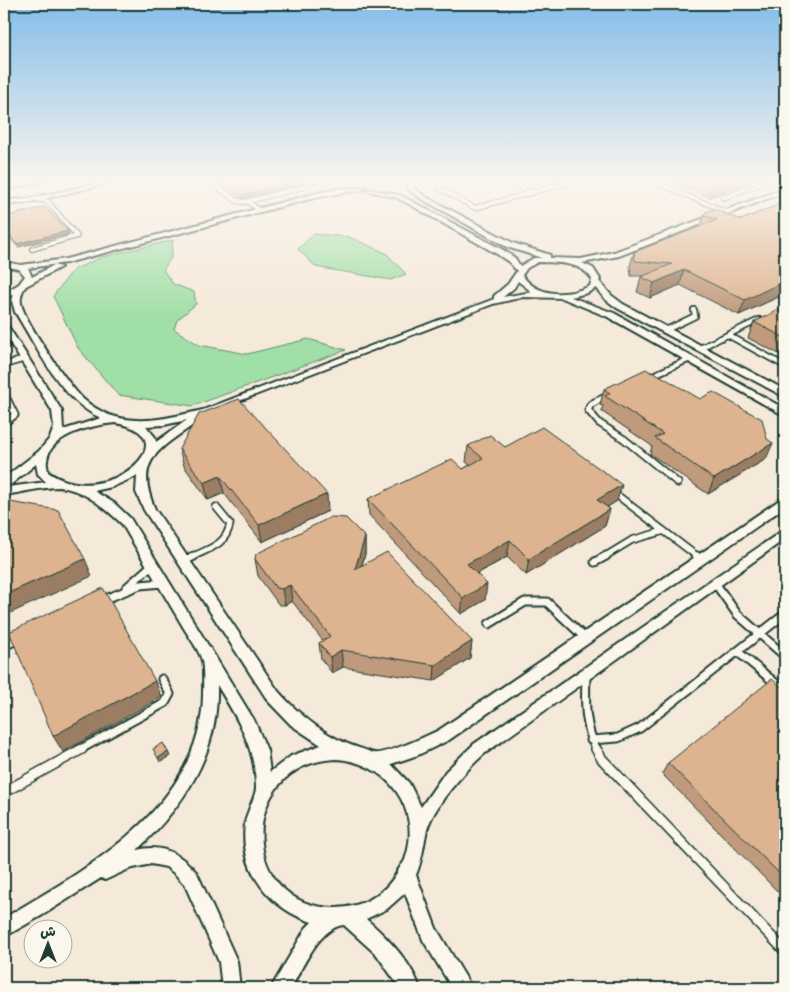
<svg xmlns="http://www.w3.org/2000/svg" width="789" height="992" font-family="Itim,'Playpen Sans Arabic',sans-serif">
  <rect width="100%" height="100%" fill="#f5e9d9"/>
  <filter id="ink" filterUnits="userSpaceOnUse"><feTurbulence type="fractalNoise" baseFrequency=".02" numOctaves="2"/><feDisplacementMap in="SourceGraphic" scale="10" xChannelSelector="R" yChannelSelector="G"/><feConvolveMatrix kernelMatrix="1 2 1 2 8 2 1 2 1" color-interpolation-filters="sRGB"/></filter>
  <g filter="url(#ink)">
    <g fill="#a0dfa7" stroke="#608e6e">
      <polygon points="314,234 349,237 386,253 406,274 391,280 316,267 298,249"/>
      <polygon points="173,240 171,258 163,270 173,284 194,292 196,304 177,320 174,329 199,345 247,354 308,339 346,350 193,406 118,395 78,348 53,296 73,270 102,257"/>
    </g>
    <g fill="none" stroke-linecap="round" stroke-linejoin="round">
      <defs>
        <g id="lane-far4">
          <polyline points="207,180 237,201 244,202 304,187 314,180"/>
          <polyline points="439,180 439,188 475,208 570,182 567,180"/>
          <polyline points="505,180 533,193"/>
          <polyline points="649,180 727,212"/>
          <polyline points="723,198 771,180"/>
          <polyline points="248,202 259,210"/>
          <polyline points="32,249 77,236 47,201 35,199"/>
        </g>
        <g id="lane-far3">
          <polyline points="666,330 695,316 694,310"/>
          <polyline points="728,335 785,366"/>
          <polyline points="700,348 759,320"/>
          <polyline points="4,365 25,359"/>
          <polyline points="651,376 690,359"/>
          <polyline points="4,392 9,402"/>
          <polyline points="594,402 608,395"/>
        </g>
        <g id="lane-far2">
          <polyline points="597,401 591,404 588,410 599,423 624,439 678,483"/>
          <polyline points="4,423 15,415 8,401"/>
          <polyline points="613,492 698,557"/>
          <path d="M192,557C210,548 226,545 230,524L216,507"/>
          <polyline points="604,557 632,540 664,531"/>
        </g>
        <g id="lane-far1">
          <polyline points="697,556 701,559"/>
          <polyline points="184,561 194,556"/>
          <polyline points="595,562 606,556"/>
          <polyline points="715,583 737,614 785,656"/>
          <polyline points="126,588 152,565"/>
          <polyline points="103,600 140,585 163,583"/>
          <polyline points="489,624 525,602 547,602 585,638"/>
          <polyline points="4,646 20,638"/>
          <polyline points="738,652 785,691"/>
          <path d="M586,675C585,701 584,726 597,750"/>
          <polyline points="591,740 618,738 640,728 785,614"/>
          <polyline points="79,750 165,703 170,694 162,679"/>
        </g>
        <g id="lane">
          <polyline points="596,749 602,759 785,951"/>
          <polyline points="4,792 82,749"/>
        </g>
        <g id="street">
          <polygon points="37,180 47,180 4,190 4,186"/>
          <polygon points="113,180 122,180 27,203 4,204 4,200 27,199"/>
          <path d="M406,181H410L414,188L426,197L513,243L550,255V258L581,259L614,252L785,188V192L619,256L582,263L593,268L600,279L599,281L611,295L623,304L785,390V397L617,308L605,299L596,288L587,293L571,297L614,313L785,409V416L608,317L562,298L523,297L493,304L200,416V420C163,448 132,457 155,509L278,691C300,716 328,738 359,748C364,749 369,752 374,753C385,755 427,736 439,730L781,499L785,498V507L449,740L418,755L391,764L409,783L421,807L446,771L474,744L785,529V539L484,754C465,771 431,808 426,834C423,849 422,861 416,875L436,928L472,988H452L423,940L405,893L387,909L366,919C387,937 411,962 420,988H400L377,955L344,925C319,927 302,969 291,988H271L306,928L312,922C270,909 239,870 245,824C246,813 256,796 256,788C256,748 237,718 217,685C219,754 185,804 137,850C162,843 181,854 197,873L237,961L240,988H222L219,962L185,885L175,874L166,867L151,864L129,869L105,880L101,878L41,916L4,937V918C89,868 201,807 203,695C203,684 204,671 202,661C200,651 187,634 182,625C162,591 142,558 122,524C104,507 83,489 59,487C43,487 20,493 4,495V478L39,451L50,438L54,427L52,411L4,333V323L8,326L62,411L63,430L101,418C61,401 37,347 15,312L12,301L14,294L4,298V293L19,284L25,276L19,269L4,266V262L21,265L66,259L317,193L342,188H366L367,189L318,197L66,263L28,268L32,277L54,265L61,267L26,286C22,290 20,298 21,303C24,321 69,385 83,399C91,406 100,411 109,415C140,426 172,417 203,410L494,299V296L508,284L517,271L509,262L497,254L409,204L395,197L368,191V189L399,195L413,202L503,250L515,258L520,266L534,258H542L507,247L422,199L409,190ZM538,262C558,263 580,261 592,279L590,286C567,297 537,297 522,275L527,268ZM518,281L532,292L503,297L514,288ZM187,420L156,442L155,437L146,426L164,425ZM115,423C193,435 106,513 48,472C48,469 46,464 47,461C49,434 94,425 115,423ZM36,464L38,474L46,482L8,487ZM137,476L136,492L144,510L268,701L291,725L321,745L291,756L270,772L267,750L254,720L130,518L114,503L94,491L112,487ZM335,759C387,761 423,809 405,860C403,864 401,865 399,869C387,893 363,908 335,908C238,908 236,764 335,759Z"/>
        </g>
      </defs>
      <use href="#lane-far4" stroke="#1f3d34" stroke-width="6"/>
      <use href="#lane-far3" stroke="#1f3d34" stroke-width="8"/>
      <use href="#lane-far2" stroke="#1f3d34" stroke-width="9"/>
      <use href="#lane-far1" stroke="#1f3d34" stroke-width="11"/>
      <use href="#lane" stroke="#1f3d34" stroke-width="12"/>
      <use href="#street" stroke="#1f3d34" stroke-width="4"/>
      <use href="#lane-far4" stroke="#fbf7ec" stroke-width="4"/>
      <use href="#lane-far3" stroke="#fbf7ec" stroke-width="4.5"/>
      <use href="#lane-far2" stroke="#fbf7ec" stroke-width="5.5"/>
      <use href="#lane-far1" stroke="#fbf7ec" stroke-width="7"/>
      <use href="#lane" stroke="#fbf7ec" stroke-width="9"/>
      <use href="#street" fill="#fbf7ec" fill-rule="evenodd"/>
    </g>
    <g fill="#bf9a7b" stroke="#1f3d34">
      <polygon points="217,180 306,180 302,184 244,198 240,198"/>
      <polygon points="664,180 756,180 710,197"/>
      <polygon points="785,202 785,294 739,315 680,285 650,298 637,292 641,277 642,276 631,276 630,266 634,252 701,226 704,215 741,220"/>
      <polygon points="4,217 69,234 18,247 4,230"/>
      <polygon points="785,307 785,357 748,338 754,322"/>
      <polygon points="604,389 766,459 708,494 650,454 652,446 601,411 603,406 600,405"/>
      <polygon points="468,446 505,447 617,501 607,507 610,509 605,526 526,575 507,557 477,574 485,600 461,614 369,515 368,499 463,469 470,465 466,462"/>
      <polygon points="179,449 328,511 262,542 224,493 208,500 184,466"/>
      <polygon points="365,537 365,554 362,565 472,641 470,658 434,681 343,667 332,673 321,659 319,643 323,641 292,601 285,605 279,605 258,576 255,559"/>
      <polygon points="785,690 785,899 662,774 668,763"/>
    </g>
    <g fill="#9b7d64" stroke="#1f3d34">
      <polygon points="303,180 306,180 302,184 244,198 243,195"/>
      <polygon points="726,180 756,180 710,197 714,184"/>
      <polygon points="68,231 69,234 18,247 16,244"/>
      <polygon points="684,270 680,285 650,298 654,283"/>
      <polygon points="785,281 785,294 739,315 745,300"/>
      <polygon points="773,443 766,459 708,494 714,479"/>
      <polygon points="220,476 224,493 208,500 204,483"/>
      <polygon points="622,485 617,501 593,516 597,500"/>
      <polygon points="327,494 328,511 262,542 259,525"/>
      <polygon points="610,509 605,526 526,575 529,559"/>
      <polygon points="365,537 365,554 356,586 355,569"/>
      <polygon points="510,540 507,557 465,580 467,564"/>
      <polygon points="85,559 92,576 4,616 4,595"/>
      <polygon points="487,584 485,600 461,614 463,598"/>
      <polygon points="290,585 292,601 285,605 282,589"/>
      <polygon points="472,641 470,658 434,681 435,665"/>
      <polygon points="341,650 343,667 332,673 330,657"/>
      <polygon points="155,681 162,697 63,752 53,736"/>
      <polygon points="168,752 170,756 160,762 158,758"/>
    </g>
    <g fill="#deb38f" stroke="#1f3d34">
      <polygon points="221,180 303,180 243,195 239,194"/>
      <polygon points="701,180 726,180 714,184"/>
      <polygon points="785,202 785,281 745,300 684,270 654,283 641,277 672,264 635,261 634,252 717,220 704,215 706,212 714,209 741,220"/>
      <polygon points="45,207 68,231 16,244 4,228 4,217"/>
      <polygon points="785,307 785,338 754,322"/>
      <polygon points="646,369 652,373 654,372 700,399 713,392 747,411 762,419 767,439 773,443 714,479 655,438 663,434 605,396 610,393 604,389"/>
      <polygon points="239,399 327,494 259,525 220,476 204,483 179,449 199,414"/>
      <polygon points="542,427 622,485 597,500 610,509 529,559 510,540 467,564 487,584 463,598 368,499 452,459 463,469 483,458 468,446 490,435 505,447"/>
      <polygon points="4,501 58,510 85,559 4,595"/>
      <polygon points="331,517 346,518 365,537 355,569 387,552 472,641 435,665 341,650 330,657 319,643 330,636 290,585 282,589 276,588 255,559 256,554"/>
      <polygon points="103,588 155,681 53,736 9,632"/>
      <polygon points="772,679 785,690 785,879 668,763"/>
      <polygon points="163,743 168,752 158,758 153,749"/>
    </g>
  </g>
  <linearGradient id="sky" x2="0" y2="1"><stop stop-color="#84bdea"/><stop offset="0.57" stop-color="#faf5ee"/><stop offset="1" stop-color="#faf5ee" stop-opacity="0"/></linearGradient>
  <rect width="789" height="318" fill="url(#sky)"/>
  <rect width="789" height="992" fill="none" stroke="#fbf7ec" stroke-width="20"/>
  <rect x="10" y="10" width="769" height="972" fill="none" stroke="#1f3d34" stroke-width="2" filter="url(#ink)"/>
  <g transform="translate(48 944)"><circle r="24" fill="#fbf7ec" stroke="#a3ada2"/>
  <path d="M0-4L9 19L0 12L-9 19Z" fill="#1f3d34"/>
  <text y="-8" font-size="14" font-weight="bold" text-anchor="middle" fill="#1f3d34">ش</text>
  </g>
</svg>
